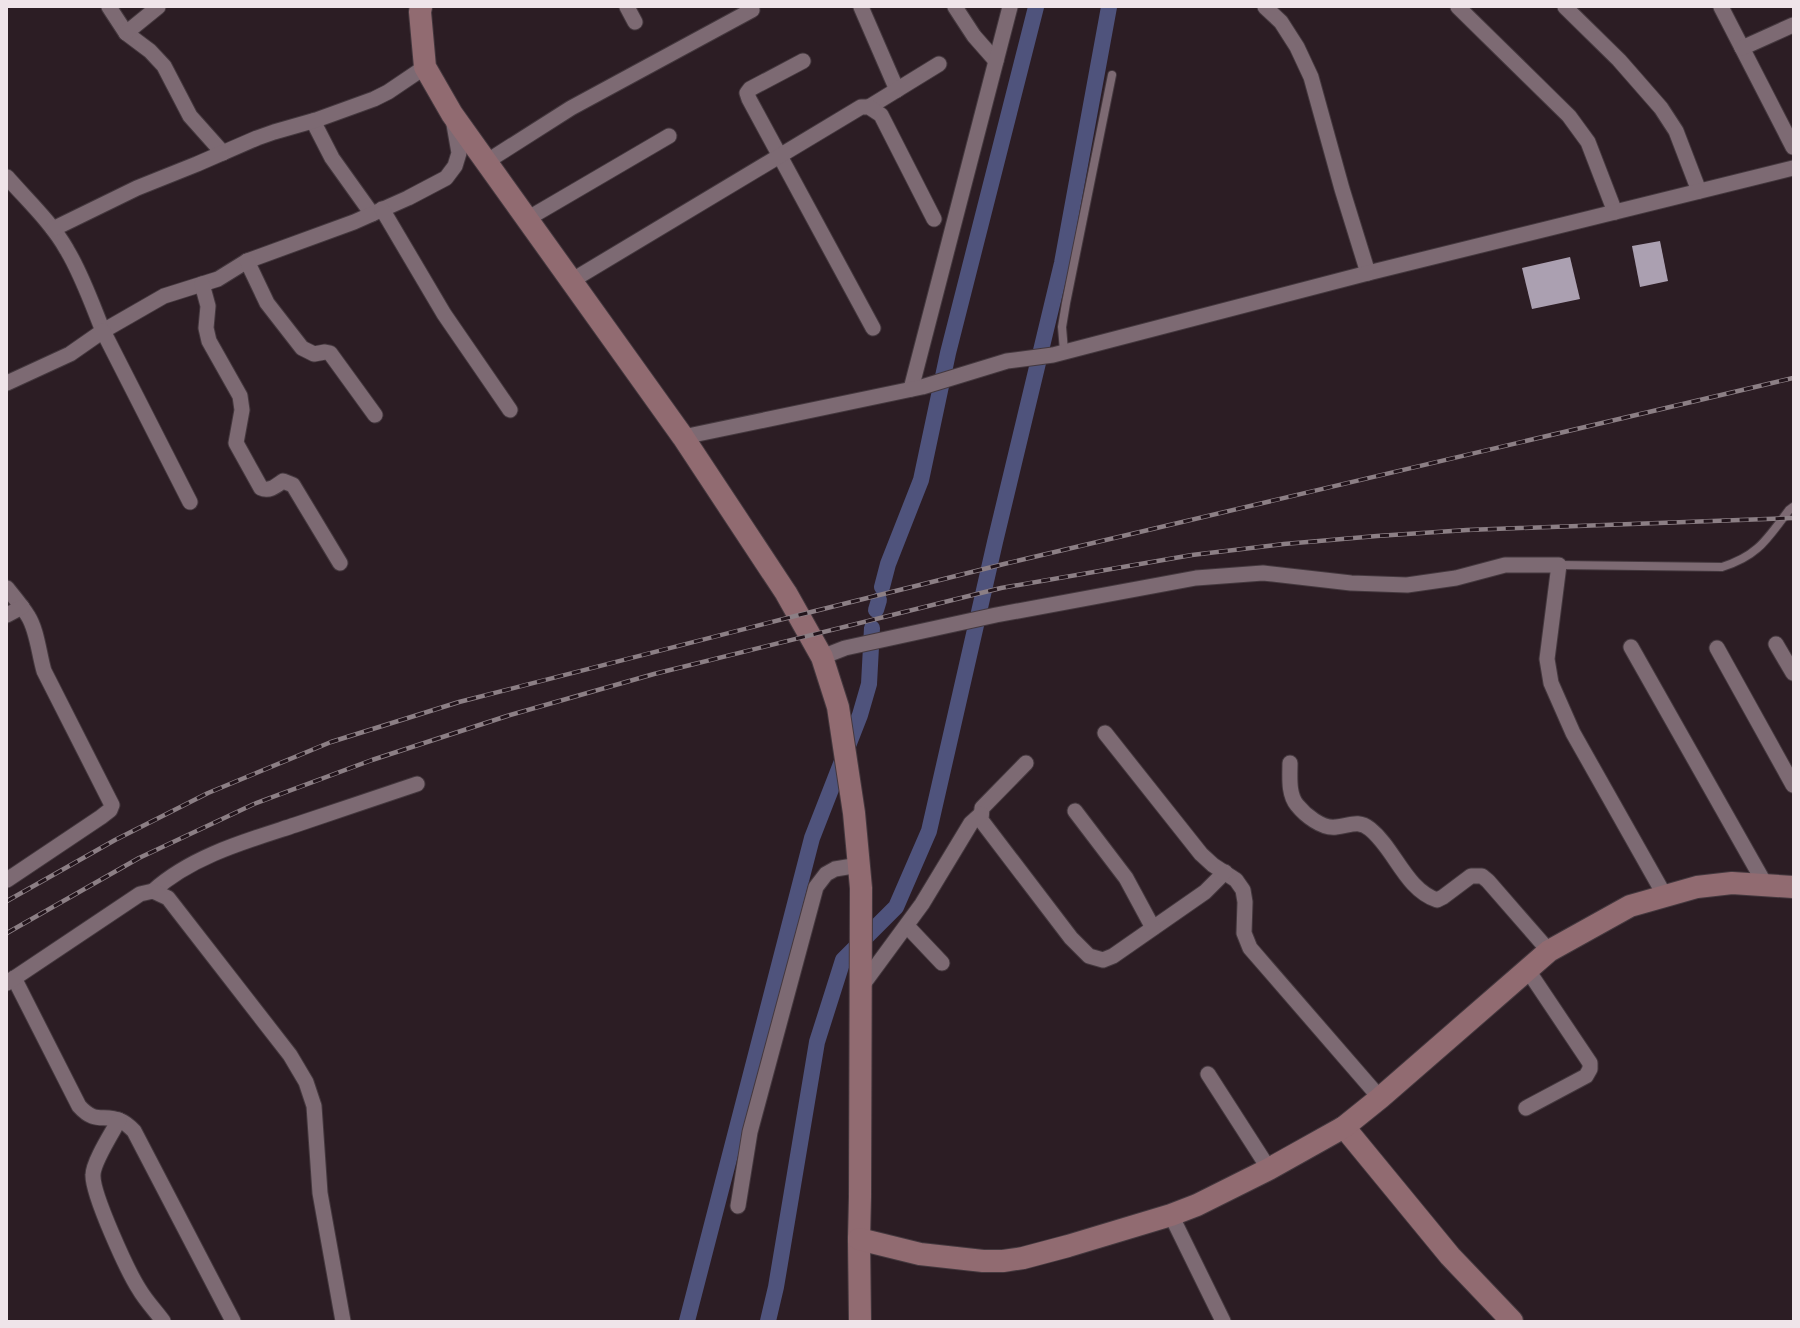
<svg xmlns="http://www.w3.org/2000/svg" width="1800" height="1328" font-family="Rubik,sans-serif">
  <rect width="100%" height="100%" fill="#2c1d24"/>
  <g fill="none" stroke-linecap="round" stroke-linejoin="round">
    <g stroke="#4f537c" stroke-width="16">
      <polyline points="882,587 888,564 921,480 948,353 1036,7"/>
      <polyline points="876,610 879,600"/>
      <polyline points="687,1321 812,838 860,715 869,684 872,628"/>
      <polyline points="768,1321 776,1287 817,1042 843,960 896,907 929,831 995,542 1062,263 1109,7"/>
    </g>
  </g>
  <g fill="#aba0b1">
    <polygon points="1660,241 1668,281 1640,287 1632,246"/>
    <polygon points="1570,257 1580,299 1532,309 1522,268"/>
  </g>
  <g fill="none" stroke-linecap="round" stroke-linejoin="round">
    <defs>
      <g id="lane">
        <polyline points="1064,351 1062,327 1066,303 1112,75"/>
        <path d="M1559,565L1722,567C1758,556 1767,539 1789,510L1793,507"/>
      </g>
      <g id="street">
        <polyline points="109,7 126,33 150,51 164,66 190,116 223,153"/>
        <polyline points="627,7 635,22"/>
        <polyline points="861,7 897,90"/>
        <polyline points="955,7 974,36 996,61"/>
        <polyline points="1265,7 1281,22 1297,47 1311,77 1342,189 1368,273"/>
        <polyline points="1458,7 1569,116 1588,142 1615,212"/>
        <polyline points="1565,7 1619,60 1661,108 1676,131 1699,191"/>
        <polyline points="1721,7 1793,147"/>
        <polyline points="126,33 158,7"/>
        <polyline points="1742,48 1793,25"/>
        <polyline points="803,61 750,89 747,93 749,99 873,328"/>
        <polyline points="869,107 939,64"/>
        <polyline points="313,121 332,158 372,214"/>
        <polyline points="486,162 571,108 752,10"/>
        <path d="M7,177C27,200 52,223 67,250C82,275 92,304 103,331L164,296L218,279L247,261L354,222L408,198L446,178L455,166L459,153L453,119"/>
        <polyline points="382,209 444,314 510,410"/>
        <polyline points="527,219 669,136"/>
        <polyline points="53,229 137,188 197,164 257,138 274,132 316,120 374,99 388,92 425,67"/>
        <polyline points="247,261 267,303 302,348 314,354 325,352 330,353 375,415"/>
        <polyline points="571,281 861,107 869,107 881,115 934,219"/>
        <path d="M202,284L208,306L206,328L209,341L240,396L242,410L236,443L261,488C269,492 276,486 283,481L293,485L340,563"/>
        <polyline points="7,383 70,354 103,331 190,502"/>
        <polyline points="911,389 1010,7"/>
        <polyline points="683,437 922,387 1007,361 1053,355 1368,273 1793,168"/>
        <path d="M7,588C14,597 22,606 28,616C37,630 39,654 44,671L112,805L110,810L101,817L7,880"/>
        <polyline points="7,615 22,607"/>
        <polyline points="1776,644 1793,673"/>
        <polyline points="1631,647 1765,884"/>
        <polyline points="1717,648 1793,785"/>
        <polyline points="822,657 845,648 996,615 1196,578 1263,573 1351,583 1407,585 1456,578 1505,565 1559,565 1547,659 1551,683 1573,733 1665,896"/>
        <polyline points="1105,733 1201,854 1213,865 1236,880 1243,890 1245,902 1244,933 1250,948 1380,1098"/>
        <polyline points="1026,763 982,808 981,820 1071,938 1089,956 1103,960 1113,956 1205,892 1225,872"/>
        <path d="M1290,763C1290,777 1288,794 1297,805C1305,815 1322,829 1336,827C1349,826 1358,819 1370,829C1395,849 1405,889 1437,900L1443,897L1471,876H1482L1488,881L1549,951"/>
        <polyline points="1075,811 1126,878 1153,928"/>
        <path d="M153,891C192,856 246,841 295,825C336,811 376,798 417,784"/>
        <polyline points="907,926 942,963"/>
        <path d="M14,978L79,1106C96,1125 103,1113 121,1121C126,1123 130,1127 134,1131L233,1321"/>
        <polyline points="7,983 140,894 153,891 168,898 290,1055 306,1082 314,1106 320,1193 343,1321"/>
        <polyline points="861,987 922,904 971,823 981,814"/>
        <polyline points="1208,1074 1269,1169"/>
        <polyline points="1526,1108 1586,1076 1590,1069 1590,1063 1527,969"/>
        <path d="M119,1120C112,1133 93,1162 93,1175C92,1194 128,1272 139,1289C146,1301 155,1310 163,1321"/>
        <polyline points="738,1206 750,1132 816,887 826,874 835,869 859,865"/>
        <polyline points="1171,1215 1223,1321"/>
      </g>
      <g id="secondary">
        <polyline points="421,7 420,12 425,67 452,114 683,437 786,593 822,657 838,707 854,813 861,888 860,1197 859,1239 860,1321"/>
        <polyline points="1344,1127 1450,1256 1512,1321"/>
        <polyline points="859,1239 920,1254 983,1261 1003,1261 1023,1258 1068,1246 1171,1215 1197,1205 1269,1169 1344,1127 1380,1098 1549,951 1630,906 1697,887 1732,883 1793,887"/>
      </g>
    </defs>
    <use href="#lane" stroke="#44383e" stroke-width="10"/>
    <use href="#street" stroke="#44383e" stroke-width="17"/>
    <use href="#secondary" stroke="#44383e" stroke-width="24"/>
    <use href="#lane" stroke="#7d6a73" stroke-width="8"/>
    <use href="#street" stroke="#7d6a73" stroke-width="15"/>
    <use href="#secondary" stroke="#916b71" stroke-width="22"/>
    <defs>
      <g id="rail">
        <polyline points="7,901 115,840 208,793 331,742 459,702 799,615 1004,564 1793,378"/>
        <polyline points="7,933 139,858 254,804 372,760 507,716 654,674 1001,588 1192,555 1284,544 1377,536 1467,530 1793,518"/>
      </g>
    </defs>
    <use href="#rail" stroke="#8c7f85" stroke-width="4.5"/>
    <use href="#rail" stroke="#22141b" stroke-width="3" stroke-dasharray="9" stroke-linecap="butt"/>
  </g>
  <rect width="1800" height="1328" fill="none" stroke="#efe4e9" stroke-width="16"/>
</svg>
